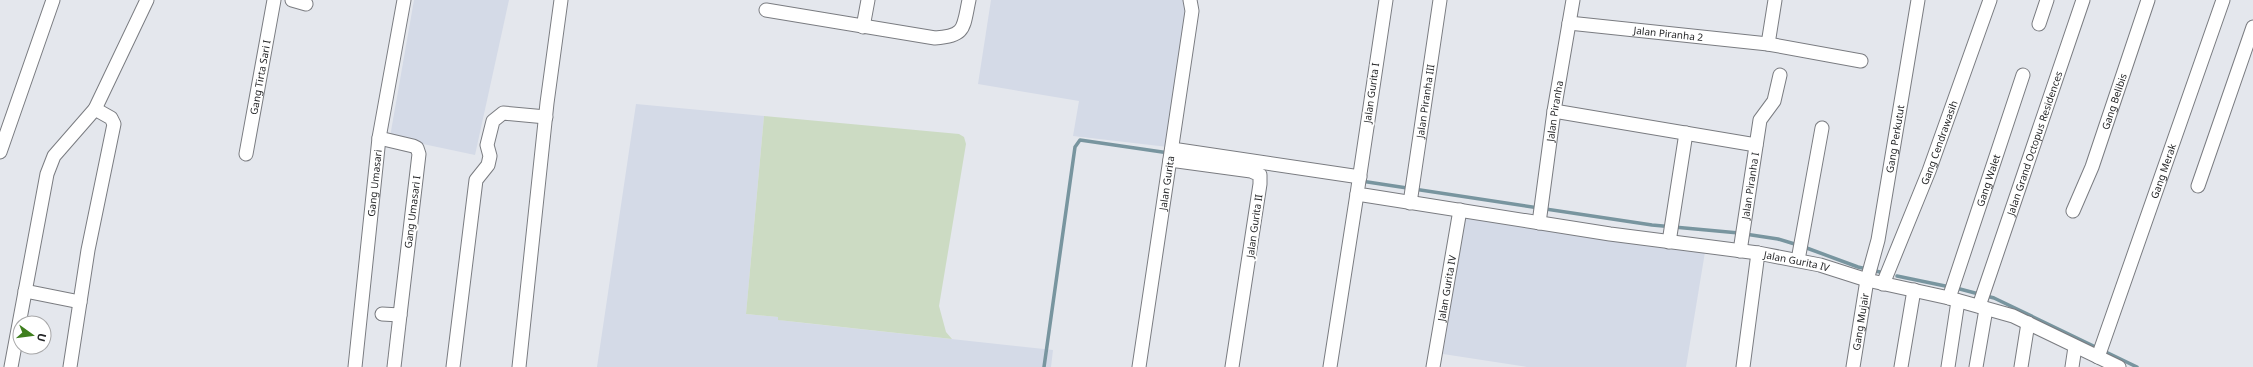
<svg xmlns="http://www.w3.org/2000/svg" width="2253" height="367" font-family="'Noto Sans',sans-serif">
  <rect width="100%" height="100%" fill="#e4e7ed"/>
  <g fill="#d4dae7">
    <polygon points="414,0 509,0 475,155 390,137"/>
    <polygon points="991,0 1184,0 1187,15 1168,147 1073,136 1079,101 978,84"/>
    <polygon points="636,104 764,116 746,314 778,317 779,320 804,323 1053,350 1051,367 597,367"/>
    <polygon points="1465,217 1705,252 1686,367 1527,367 1443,354"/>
  </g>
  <polygon fill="#ccdbc3" points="764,116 959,134 964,137 966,144 939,306 946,332 952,339 778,320 778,317 746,314"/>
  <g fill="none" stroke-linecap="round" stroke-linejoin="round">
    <g stroke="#78959f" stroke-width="3.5">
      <polyline points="1361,181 1652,225 1739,233"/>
      <polyline points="1745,234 1778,239 1798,245"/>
      <polyline points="1804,247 1858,267 1880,272"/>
      <polyline points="1897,276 1950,287"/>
      <polyline points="1956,288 1994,298 2137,367"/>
      <polyline points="1044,367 1075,147 1080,140 1169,153"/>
    </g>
    <defs>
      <g id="street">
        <polyline points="292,0 306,4"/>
        <path id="s1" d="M1386,0L1357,194L1610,234L1758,253L1820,265L1867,280L1949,298L2013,316L2119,367"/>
        <path d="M766,10L935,38C966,36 963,28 969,0"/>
        <path id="s2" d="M1569,23L1768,44L1861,61"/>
        <polyline points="2039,24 2047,0"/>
        <polyline points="863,27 868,0"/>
        <polyline points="1768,44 1775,0"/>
        <polyline points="1554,111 1756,145"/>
        <polyline points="379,138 413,146 417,148 419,154 400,315 382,314"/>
        <polyline points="1172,149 1360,177"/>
        <polyline points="0,152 53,0"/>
        <path id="s3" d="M246,154L274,0"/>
        <polyline points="1170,160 1251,171 1260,175 1260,184 1232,367"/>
        <polyline points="2198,186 2253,27"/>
        <path id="s4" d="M1410,203L1440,0"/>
        <path id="s5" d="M2073,211L2092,167L2148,0"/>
        <path id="s6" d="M1539,223L1554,111L1573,0"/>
        <polyline points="1669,242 1686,133"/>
        <path id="s7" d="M1740,251L1760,120L1774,101L1780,75"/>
        <polyline points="1798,260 1822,128"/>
        <path id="s8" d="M1883,284L1929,171L1990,0"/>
        <polyline points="25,291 80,302"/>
        <path id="s9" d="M1949,298L2023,75"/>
        <path id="s10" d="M1979,306L2083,0"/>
        <path id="s11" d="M2098,357L2223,0"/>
        <polyline points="11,367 47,174 54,156 95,109 147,0"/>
        <polyline points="70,367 88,250 114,124 111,118 95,109"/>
        <path id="s12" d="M355,367L379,138L404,0"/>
        <polyline points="394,367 400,315"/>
        <polyline points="453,367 476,180 488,165 490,156 487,145 493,121 503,113 546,117"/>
        <polyline points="519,367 547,103 561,0"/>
        <path id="s13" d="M1139,367L1192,11L1190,0"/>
        <polyline points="1330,367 1357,194"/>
        <path id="s14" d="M1433,367L1460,210"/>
        <polyline points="1743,367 1758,253"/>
        <path id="s15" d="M1853,367L1867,280L1878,240L1918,0"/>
        <polyline points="1901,367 1914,290"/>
        <polyline points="1948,367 1958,301"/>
        <polyline points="1976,367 1986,309"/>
        <polyline points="2021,367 2028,323"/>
        <polyline points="2072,367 2075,347"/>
      </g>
    </defs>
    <use href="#street" stroke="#7a7c81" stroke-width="15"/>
    <use href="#street" stroke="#fff" stroke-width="13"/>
  </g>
  <g text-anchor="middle" stroke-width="4" stroke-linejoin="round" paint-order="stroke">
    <g font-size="10" fill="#252628" stroke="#fff">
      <text dy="4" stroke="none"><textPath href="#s2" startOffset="100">Jalan Piranha 2</textPath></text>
      <text dy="4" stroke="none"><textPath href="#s3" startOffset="78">Gang Tirta Sari I</textPath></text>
      <text transform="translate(1371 93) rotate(-82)" y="4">Jalan Gurita I</text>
      <text dy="4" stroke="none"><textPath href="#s4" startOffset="103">Jalan Piranha III</textPath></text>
      <text dy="4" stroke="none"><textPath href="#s5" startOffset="117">Gang Belibis</textPath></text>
      <text dy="4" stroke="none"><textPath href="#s6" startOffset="113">Jalan Piranha</textPath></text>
      <text dy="4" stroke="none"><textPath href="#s15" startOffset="232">Gang Perkutut</textPath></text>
      <text dy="4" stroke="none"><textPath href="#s8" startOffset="152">Gang Cendrawasih</textPath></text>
      <text dy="4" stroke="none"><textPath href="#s10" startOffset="172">Jalan Grand Octopus Residences</textPath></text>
      <text dy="4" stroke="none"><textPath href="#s11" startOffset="197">Gang Merak</textPath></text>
      <text dy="4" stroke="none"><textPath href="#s9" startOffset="124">Gang Walet</textPath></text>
      <text dy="4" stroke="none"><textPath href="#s12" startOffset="185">Gang Umasari</textPath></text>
      <text dy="4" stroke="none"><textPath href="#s13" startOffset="186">Jalan Gurita</textPath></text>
      <text dy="4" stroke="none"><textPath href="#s7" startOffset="66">Jalan Piranha I</textPath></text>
      <text transform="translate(412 212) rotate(-83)" y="4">Gang Umasari I</text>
      <text transform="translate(1254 226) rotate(-82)" y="4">Jalan Gurita II</text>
      <text dy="4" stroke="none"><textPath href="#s1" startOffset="641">Jalan Gurita IV</textPath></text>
      <text dy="4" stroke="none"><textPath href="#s14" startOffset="80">Jalan Gurita IV</textPath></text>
      <text dy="4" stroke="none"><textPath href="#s15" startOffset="46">Gang Mujair</textPath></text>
    </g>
  </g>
  <g transform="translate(32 335) rotate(104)"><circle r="19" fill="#ffffff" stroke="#a8a8a9"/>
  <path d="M0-3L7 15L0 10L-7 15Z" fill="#3e7e1d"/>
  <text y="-6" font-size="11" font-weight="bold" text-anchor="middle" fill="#252628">U</text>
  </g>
</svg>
